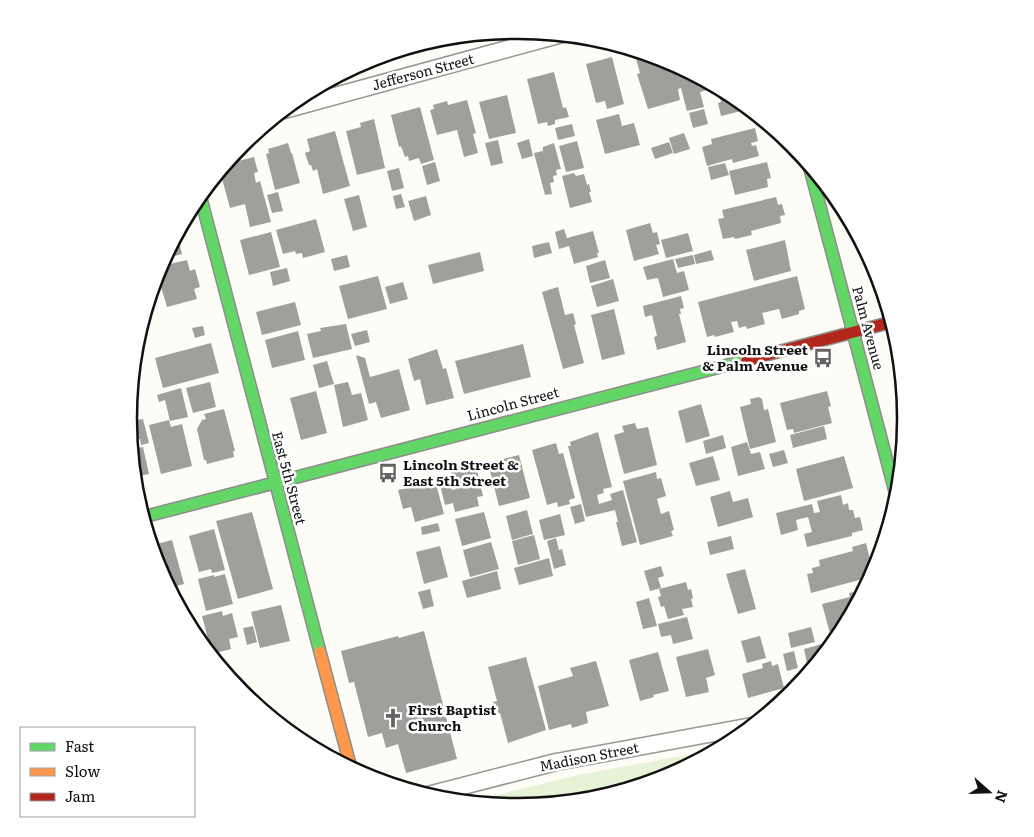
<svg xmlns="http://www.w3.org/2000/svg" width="1034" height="837" font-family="Literata,serif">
  <rect width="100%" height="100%" fill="#fdfcf7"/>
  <polygon fill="#e7f3d7" points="719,749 665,778 593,800 517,807 468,802 578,775"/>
  <g fill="#a19f9c">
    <polygon points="652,55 671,62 674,73 677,72 675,64 718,87 700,92 704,107 687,111 681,88 678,89 680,100 648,109 637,74 640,73 636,59"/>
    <polygon points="612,57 624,104 607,109 605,101 596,103 586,64"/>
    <polygon points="554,72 563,108 566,107 569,117 555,120 555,124 548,126 547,122 538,124 527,79"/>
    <polygon points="718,90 722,90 733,96 749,109 721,116 718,103 721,102"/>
    <polygon points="507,95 516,133 489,139 479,102"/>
    <polygon points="467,100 476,133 473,134 478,153 464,157 457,130 437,135 430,110 434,109 433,105 447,101 448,105"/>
    <polygon points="420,107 434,160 421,164 419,158 409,161 408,156 405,157 401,146 399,147 391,115"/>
    <polygon points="704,109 708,124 693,128 689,113"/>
    <polygon points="619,114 622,126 634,123 640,145 605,154 596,120"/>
    <polygon points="374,119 385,168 357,175 346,131 361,127 360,123"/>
    <polygon points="572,124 575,136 558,140 555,128"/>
    <polygon points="755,128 758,141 751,143 752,146 756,145 759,156 733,163 732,159 707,166 702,147 712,144 711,139"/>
    <polygon points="335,131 350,186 323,194 317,169 313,171 311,165 309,165 305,153 310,151 307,139"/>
    <polygon points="684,133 690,149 674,154 669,138"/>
    <polygon points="529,139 533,156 522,159 517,143"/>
    <polygon points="498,140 503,163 491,166 485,143"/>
    <polygon points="577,141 584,168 566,172 559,146"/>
    <polygon points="669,142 673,153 655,159 651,148"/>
    <polygon points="288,143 291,153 292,153 300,183 275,190 266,154 269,153 268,149"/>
    <polygon points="554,143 561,169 556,170 557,175 553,176 554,182 550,183 552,194 545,195 534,153 543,151 543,147"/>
    <polygon points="254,157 258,172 254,173 256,183 260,181 271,222 250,227 245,204 230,208 220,171 226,164"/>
    <polygon points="435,162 440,181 427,185 422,166"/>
    <polygon points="767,162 771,178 767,179 768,187 735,195 729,171"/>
    <polygon points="725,163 729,175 711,180 708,167"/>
    <polygon points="399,168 404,188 392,191 387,171"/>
    <polygon points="574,173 576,176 584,174 587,185 589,184 591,192 589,192 592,202 570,208 562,176"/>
    <polygon points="278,192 283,211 272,213 267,195"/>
    <polygon points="401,194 405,207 396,209 393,196"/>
    <polygon points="359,195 367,227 353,231 344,199"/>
    <polygon points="426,196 431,215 414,221 408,201"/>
    <polygon points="776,197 778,205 782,204 785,215 780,216 781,223 751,231 752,235 735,239 734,237 723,239 718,219 724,218 722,210"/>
    <polygon points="316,219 325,252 303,258 302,253 296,254 295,251 283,254 276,230"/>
    <polygon points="650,223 653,233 657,232 660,244 656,245 659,254 634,261 626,230"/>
    <polygon points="564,229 567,238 593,231 599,253 597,253 598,257 574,264 569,246 559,249 555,232"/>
    <polygon points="271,232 280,267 249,275 240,240"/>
    <polygon points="856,232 861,242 870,258 862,260"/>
    <polygon points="688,233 693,251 666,258 661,240"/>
    <polygon points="177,235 182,254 164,259"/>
    <polygon points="785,240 791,271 754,281 746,250"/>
    <polygon points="549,242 552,253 534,258 532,246"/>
    <polygon points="711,250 714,260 696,264 694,255"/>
    <polygon points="480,252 484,271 433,284 428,265"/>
    <polygon points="347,255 350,267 334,271 331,259"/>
    <polygon points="693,255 695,264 678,268 675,259"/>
    <polygon points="673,259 677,273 684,271 689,290 663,297 658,278 647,280 643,267"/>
    <polygon points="187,260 190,271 195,269 200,287 194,289 197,299 167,307 159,280 164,278 161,266"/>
    <polygon points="605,260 610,278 590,283 586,266"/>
    <polygon points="287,268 290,281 273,286 270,272"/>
    <polygon points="875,268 884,295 878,297 871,269"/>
    <polygon points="378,276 387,309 348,319 339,286"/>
    <polygon points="797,276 805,309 799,311 799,314 782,319 779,309 762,313 765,324 747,329 746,326 739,328 737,321 731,322 734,332 715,337 714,335 707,337 698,302"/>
    <polygon points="613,279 619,301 597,307 591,286"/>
    <polygon points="403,282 408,299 390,304 385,287"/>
    <polygon points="558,287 565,315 573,313 576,324 574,325 584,363 563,369 542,292"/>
    <polygon points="681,296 684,308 680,309 681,314 679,314 686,342 657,350 654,337 657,336 652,315 645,317 643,306"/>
    <polygon points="295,302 301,325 262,335 256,312"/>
    <polygon points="614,309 625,354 602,360 591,315"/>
    <polygon points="346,324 352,349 313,358 307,334 321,331 320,328"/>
    <polygon points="203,326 205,335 195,338 192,328"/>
    <polygon points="367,330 370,342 355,346 351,334"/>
    <polygon points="298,331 305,360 272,368 265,340"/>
    <polygon points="211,343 219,373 163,388 155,358"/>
    <polygon points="523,344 531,377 464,394 455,361"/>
    <polygon points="437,349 443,369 446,368 454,398 426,405 420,379 414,381 408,359"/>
    <polygon points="356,355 365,358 370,377 399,369 410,410 381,418 376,402 369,404"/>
    <polygon points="327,361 334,384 319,388 313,365"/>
    <polygon points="210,382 216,407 193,413 186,388"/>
    <polygon points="348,382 352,395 361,393 368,420 343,427 334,385"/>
    <polygon points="181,388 188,417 170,421 165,400 159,402 157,395"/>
    <polygon points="316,391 327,433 301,440 290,398"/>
    <polygon points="827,391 831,406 828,407 832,423 794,433 793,429 787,430 780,403"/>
    <polygon points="759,397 762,399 764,410 768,409 776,442 750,449 740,407 751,404 750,399"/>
    <polygon points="701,404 710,436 686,443 678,411"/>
    <polygon points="224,409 235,451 233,451 234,457 207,464 206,460 204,460 197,429 202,420 206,419 204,414"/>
    <polygon points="143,419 149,443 141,445 140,439 136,440 134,434 137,448 143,447 149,474 134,477 129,421"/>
    <polygon points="169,420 171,427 182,424 192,466 161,474 149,425"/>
    <polygon points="635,423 637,429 648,427 657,465 624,474 614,435 624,432 622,426"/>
    <polygon points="824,426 827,439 793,448 790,435"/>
    <polygon points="598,432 612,487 603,489 604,493 597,495 599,504 612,500 610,494 623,490 637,542 622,546 616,522 618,522 615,510 586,517 568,446 571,446 570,442"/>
    <polygon points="723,435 726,448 706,454 703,441"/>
    <polygon points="747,442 751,454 760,452 765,469 738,476 731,447"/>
    <polygon points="556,443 559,454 563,453 575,498 569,500 570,504 558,507 557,502 547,505 532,450"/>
    <polygon points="784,450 788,463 773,467 769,454"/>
    <polygon points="519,455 530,498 499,506 488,463"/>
    <polygon points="713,456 720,480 696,486 689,463"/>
    <polygon points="844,456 853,488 804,501 796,469"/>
    <polygon points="476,466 483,496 477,497 479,506 455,512 453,503 445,505 438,477 448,475 452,490 456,489 451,472"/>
    <polygon points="656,472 657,479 661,478 666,496 657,499 661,514 669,511 674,530 671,531 673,536 640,545 623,481"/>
    <polygon points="434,476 444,514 415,522 411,507 403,509 398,490 407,488 406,483"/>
    <polygon points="730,491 733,502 748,498 753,517 718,527 710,497"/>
    <polygon points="841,495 843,505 848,503 849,510 853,510 855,518 860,517 863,530 852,533 852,536 807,547 804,534 812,532 808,517 796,520 798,530 781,535 776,513 812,504 814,513 820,512 817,501"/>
    <polygon points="581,504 585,521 575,524 570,507"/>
    <polygon points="527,510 533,534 512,540 506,516"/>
    <polygon points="252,512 273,589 238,599 216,521"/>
    <polygon points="484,512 491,538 462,546 455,519"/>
    <polygon points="560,514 565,535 544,540 539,520"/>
    <polygon points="438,523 440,531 422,535 421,527"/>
    <polygon points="214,529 225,570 212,573 211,569 199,572 189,536"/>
    <polygon points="534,535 540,559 518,565 512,541"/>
    <polygon points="731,536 734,549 710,555 707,542"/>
    <polygon points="556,538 559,550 562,549 566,565 554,569 547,541"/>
    <polygon points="172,540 184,584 169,588 158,567 152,548 158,547 157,544"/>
    <polygon points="491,542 499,569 470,577 463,550"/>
    <polygon points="866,543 873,572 870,577 811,593 807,574 813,573 812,568 820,566 819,560 853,551 852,547"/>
    <polygon points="440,546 448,577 424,584 416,552"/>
    <polygon points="549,558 553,576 519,585 514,568"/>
    <polygon points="661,566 664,576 658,578 661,588 650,591 644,571"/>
    <polygon points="745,569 756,609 738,614 726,574"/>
    <polygon points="497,571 501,589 467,598 462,581"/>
    <polygon points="225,574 233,604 206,611 198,579 214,575 214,577"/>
    <polygon points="686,582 688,590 691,589 693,598 691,599 693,607 682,609 684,615 668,619 664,606 661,607 658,597 661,596 659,589"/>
    <polygon points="430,589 434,606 423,609 418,592"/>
    <polygon points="863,590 840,635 831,637 822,604 850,597 849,593"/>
    <polygon points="649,598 657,626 643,629 636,602"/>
    <polygon points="281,605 290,641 260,648 251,612"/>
    <polygon points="222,611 223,616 232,613 238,637 229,639 231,649 212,654 202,616"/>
    <polygon points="687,617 693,639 673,644 671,635 661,637 658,624"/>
    <polygon points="253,626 257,642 247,645 243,628"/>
    <polygon points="811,627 815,642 791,648 788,633"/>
    <polygon points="424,631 457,759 406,773 398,744 386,748 382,733 368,737 354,682 349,683 341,651 398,636 399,638"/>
    <polygon points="760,636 766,658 747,663 741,641"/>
    <polygon points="829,642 830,646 809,672 804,649"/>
    <polygon points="708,649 715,675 706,678 709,692 686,697 676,657"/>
    <polygon points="794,651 798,668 787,671 783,654"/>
    <polygon points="658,652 669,691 653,695 654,697 640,701 629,660"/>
    <polygon points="526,657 546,730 508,743 500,713 496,714 493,702 497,701 488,667"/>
    <polygon points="596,661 609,706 586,712 588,723 572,728 571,724 549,730 538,686 573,676 570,668"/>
    <polygon points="771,661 772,666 778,664 784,688 748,698 742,674 763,668 762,664"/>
  </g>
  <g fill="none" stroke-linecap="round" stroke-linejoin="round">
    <defs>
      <g id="street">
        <polyline points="284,110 562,34"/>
        <polyline points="428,795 556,762 752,726"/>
      </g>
      <g id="fast">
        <polyline points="809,165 897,499"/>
        <polyline points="200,195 320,652"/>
        <polyline points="143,517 747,360"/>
      </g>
      <polyline id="slow" points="320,652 351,768"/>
      <polyline id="jam" points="747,360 892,322"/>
    </defs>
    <use href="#street" stroke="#979795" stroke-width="19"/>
    <use href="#fast" stroke="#8e8d8b" stroke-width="14"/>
    <use href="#slow" stroke="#8e8d8b" stroke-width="14"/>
    <use href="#jam" stroke="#8e8d8b" stroke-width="14"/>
    <use href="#street" stroke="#fffffe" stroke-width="16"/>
    <use href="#fast" stroke="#63d668" stroke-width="11"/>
    <use href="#slow" stroke="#ff974d" stroke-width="11"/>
    <use href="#jam" stroke="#b3261e" stroke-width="11"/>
  </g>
  <defs>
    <symbol id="bus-bare" viewBox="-9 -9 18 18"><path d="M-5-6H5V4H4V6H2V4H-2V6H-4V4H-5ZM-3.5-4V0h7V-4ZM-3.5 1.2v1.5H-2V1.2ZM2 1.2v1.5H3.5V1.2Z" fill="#646362" stroke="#fff" stroke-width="2.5" paint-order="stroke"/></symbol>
    <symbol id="church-bare" viewBox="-9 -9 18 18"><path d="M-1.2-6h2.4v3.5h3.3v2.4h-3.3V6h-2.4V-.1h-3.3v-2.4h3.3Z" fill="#646362" stroke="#fff" stroke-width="2.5" paint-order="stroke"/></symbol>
  </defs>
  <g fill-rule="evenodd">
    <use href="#bus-bare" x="809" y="344" width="28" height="28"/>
    <use href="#bus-bare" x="374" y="459" width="28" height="28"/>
    <use href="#church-bare" x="379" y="704" width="28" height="28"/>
  </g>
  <g text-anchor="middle" stroke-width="5" stroke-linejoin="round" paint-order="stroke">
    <g font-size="14" fill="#111" stroke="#fff">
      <text transform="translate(423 72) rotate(-15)" y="5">Jefferson Street</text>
      <text transform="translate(868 328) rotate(75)" y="5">Palm Avenue</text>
      <text transform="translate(513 404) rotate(-15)" y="5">Lincoln Street</text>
      <text transform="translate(289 478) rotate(75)" y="5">East 5th Street</text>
      <text transform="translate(589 757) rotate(-11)" y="5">Madison Street</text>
    </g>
    <g font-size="14" font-weight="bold" fill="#111" stroke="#fff" text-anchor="start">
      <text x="808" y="355" text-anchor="end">Lincoln Street<tspan x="808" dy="16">&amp; Palm Avenue</tspan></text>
      <text x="403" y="470">Lincoln Street &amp;<tspan x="403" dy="16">East 5th Street</tspan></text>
      <text x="408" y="715">First Baptist<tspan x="408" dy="16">Church</tspan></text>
    </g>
  </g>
  <path d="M0 0H1034V837H0ZM516 39H518A379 379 0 0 1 897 418V419A379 379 0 0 1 518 798H516A379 379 0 0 1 137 419V418A379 379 0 0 1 516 39Z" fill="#fff" fill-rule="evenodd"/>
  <path fill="none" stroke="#111" stroke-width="2.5" d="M516 39H518A379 379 0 0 1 897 418V419A379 379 0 0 1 518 798H516A379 379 0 0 1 137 419V418A379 379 0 0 1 516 39Z"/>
  <rect x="20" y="727" width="175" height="90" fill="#ffffff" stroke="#a0a0a0"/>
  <rect x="30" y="743" width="25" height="8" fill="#63d668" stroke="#a0a0a0"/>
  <text x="65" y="752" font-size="15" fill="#111111">Fast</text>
  <rect x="30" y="768" width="25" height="8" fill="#ff974d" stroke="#a0a0a0"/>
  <text x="65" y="777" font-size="15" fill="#111111">Slow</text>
  <rect x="30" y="793" width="25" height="8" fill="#b3261e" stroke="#a0a0a0"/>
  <text x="65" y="802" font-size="15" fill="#111111">Jam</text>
  <g transform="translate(989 792) rotate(110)" stroke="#ffffff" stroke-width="4" paint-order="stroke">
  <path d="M0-4L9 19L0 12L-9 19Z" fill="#111111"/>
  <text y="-8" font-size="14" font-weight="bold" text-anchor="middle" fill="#111111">N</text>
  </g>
</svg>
